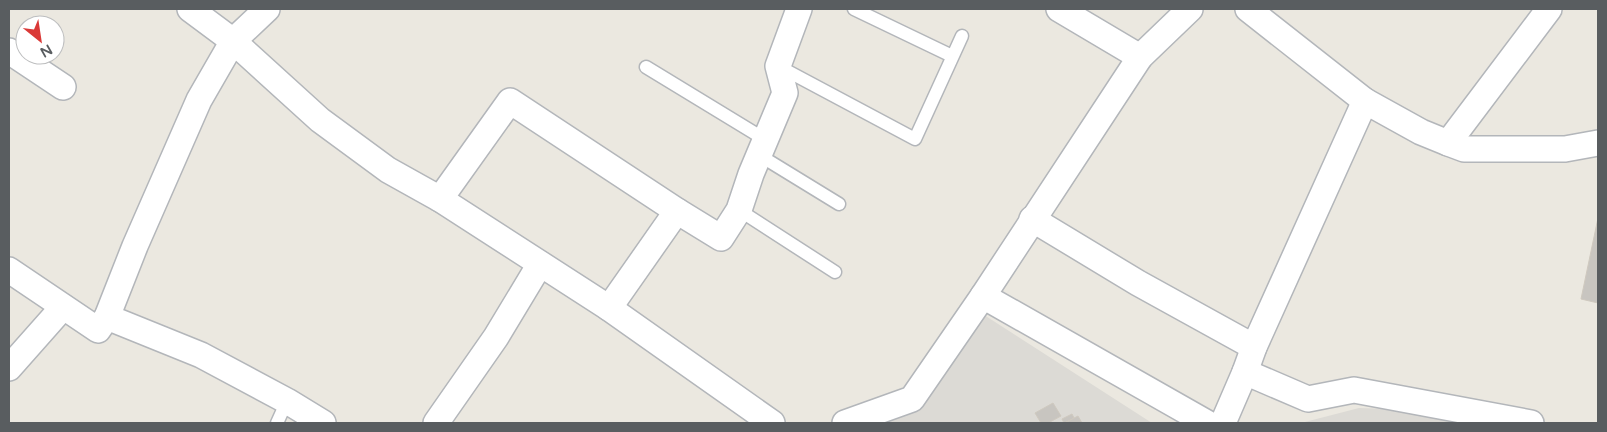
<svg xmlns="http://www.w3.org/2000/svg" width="1607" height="432" font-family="'Varela Round',sans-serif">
  <rect width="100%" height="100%" fill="#ebe8e0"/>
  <g fill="#dcdad5">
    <polygon points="981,313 1152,423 882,423 912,412"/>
    <polygon points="1359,408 1456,411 1516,423 1301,423"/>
  </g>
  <g fill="#c8c5c0" stroke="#cfc9bf">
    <polygon points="1598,218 1598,303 1581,299"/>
    <polygon points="1053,403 1061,416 1048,423 1041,423 1035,413"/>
    <polygon points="1072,414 1074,418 1064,423 1062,419"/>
    <polygon points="1078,416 1082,423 1065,423"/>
  </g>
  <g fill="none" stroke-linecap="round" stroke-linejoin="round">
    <defs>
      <g id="service">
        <polyline points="854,9 952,56"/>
        <polyline points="778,66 915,139 962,36"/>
        <polyline points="646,67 766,140"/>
        <polyline points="759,155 839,204"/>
        <polyline points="739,210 835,272"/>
        <polyline points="277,423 287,401"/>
      </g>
      <g id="minor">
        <polyline points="190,9 233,41 320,120 388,170 440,199 609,308 772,423"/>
        <polyline points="1059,9 1140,57"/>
        <polyline points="1248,9 1365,101 1421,132 1448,143 1464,149 1565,149 1598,143"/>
        <polyline points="9,51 63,87"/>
        <polyline points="1448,143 1549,9"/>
        <polyline points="440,199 510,101 677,211 721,238 739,210 751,174 785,93 778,66 799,9"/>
        <polyline points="1032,219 1138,283 1254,347"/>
        <polyline points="9,270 98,330 107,317 135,246 199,100 233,41 267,9"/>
        <polyline points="983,296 1207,423"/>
        <polyline points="609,308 677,211"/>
        <polyline points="107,317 201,355 287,401 323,423"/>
        <polyline points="9,368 63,307"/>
        <polyline points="1245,372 1308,399 1354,390 1531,423"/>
        <polyline points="436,423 496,337 540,264"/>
        <polyline points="845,423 912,399 983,296 1140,57 1190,9"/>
        <polyline points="1223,423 1245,372 1254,347 1365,101"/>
      </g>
    </defs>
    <use href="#service" stroke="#b3b6ba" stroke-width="15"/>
    <use href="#minor" stroke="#b3b6ba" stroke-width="28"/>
    <use href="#service" stroke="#fff" stroke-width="12"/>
    <use href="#minor" stroke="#fff" stroke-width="25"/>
  </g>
  <rect width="1607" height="432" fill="none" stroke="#595d60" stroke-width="20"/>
  <g transform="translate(40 40) rotate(150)"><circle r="24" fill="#ffffff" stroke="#bdbebf"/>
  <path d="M0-4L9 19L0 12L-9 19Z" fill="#da3937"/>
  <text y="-8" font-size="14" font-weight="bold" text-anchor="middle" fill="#595d60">N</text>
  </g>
</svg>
